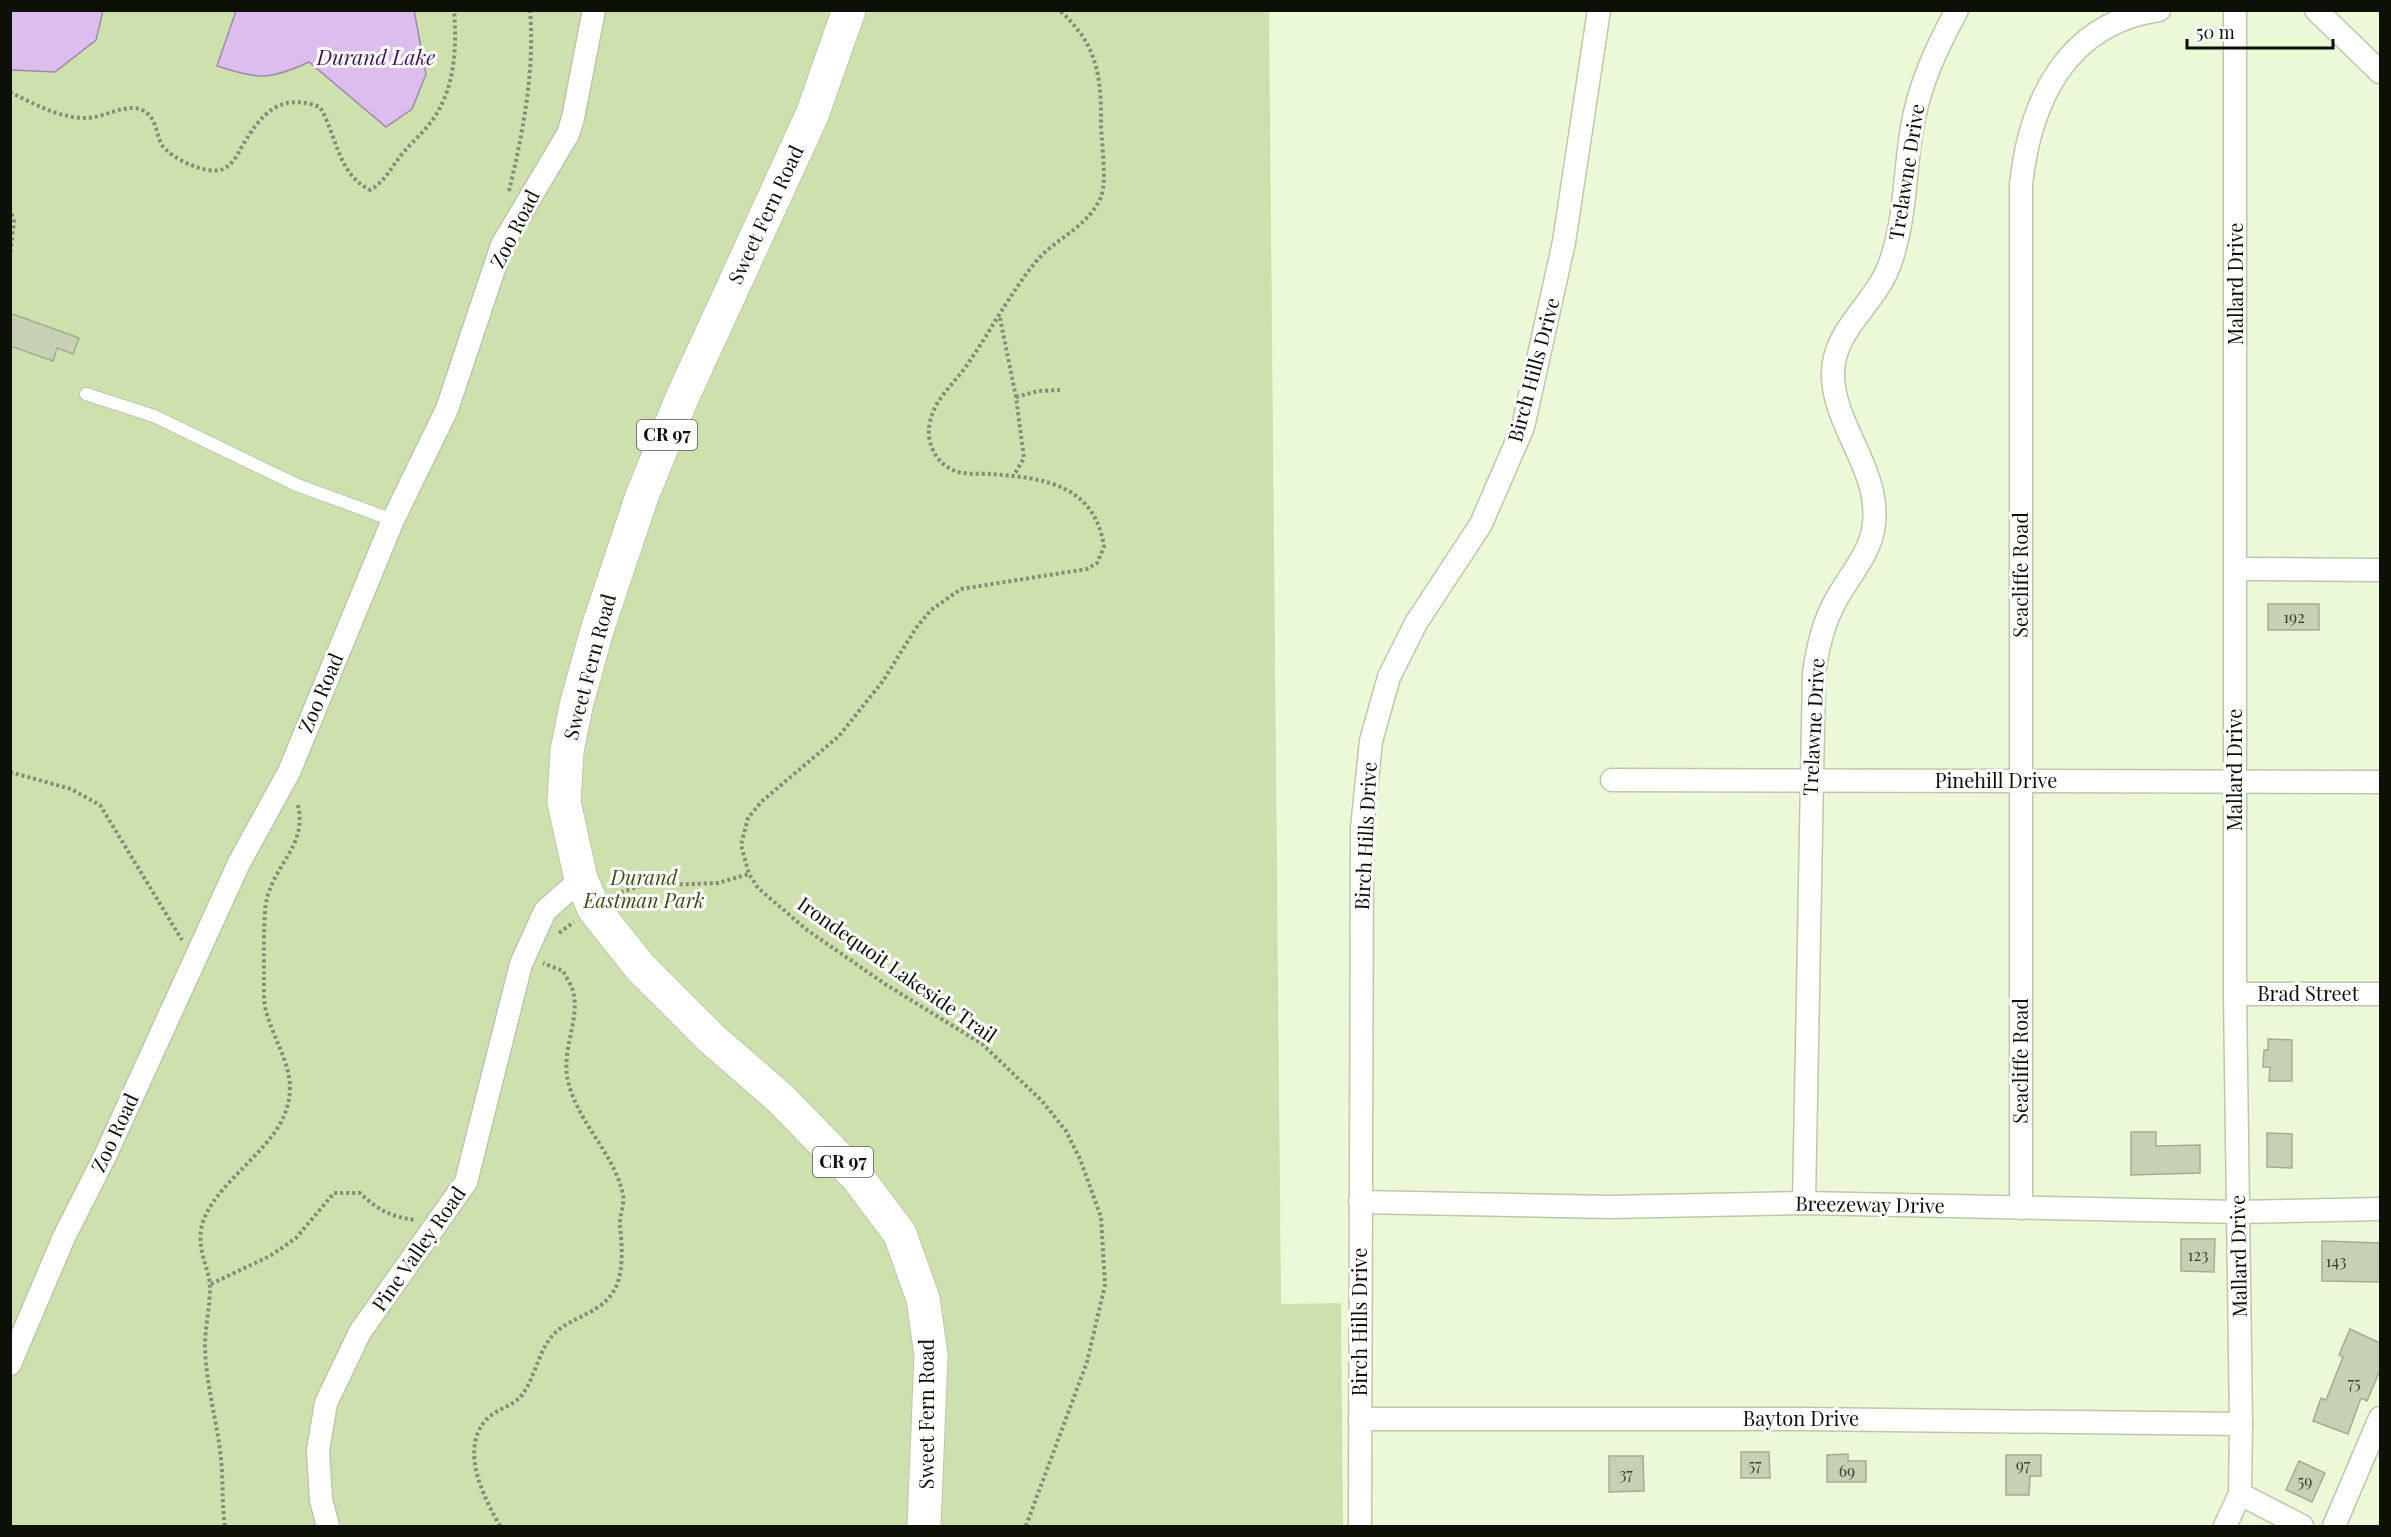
<svg xmlns="http://www.w3.org/2000/svg" width="2391" height="1537" font-family="'Playfair Display',serif">
  <rect width="100%" height="100%" fill="#ecf9d8"/>
  <polygon fill="#cde0ae" points="11,11 1269,11 1281,1304 1341,1303 1343,1526 11,1526"/>
  <g fill="#dcbeee" stroke="#9e8aa8" stroke-width="1.5">
    <polygon points="11,10 103,10 103,11 96,40 55,72 11,70"/>
    <path d="M414,10L426,74L412,109L386,127L309,62C268,81 259,79 217,66L236,11Z"/>
  </g>
  <g fill="#c5d1b2" stroke="#a2ae8f" stroke-width="1.5">
    <polygon points="10,313 79,338 73,354 57,348 53,361 10,346"/>
    <rect x="2268" y="604" width="51" height="26"/>
    <polygon points="2268,1039 2292,1040 2292,1081 2269,1081 2270,1067 2263,1067 2264,1050 2268,1050"/>
    <polygon points="2131,1132 2156,1132 2156,1146 2200,1145 2200,1173 2131,1175"/>
    <polygon points="2267,1133 2292,1134 2292,1168 2267,1167"/>
    <polygon points="2181,1239 2215,1239 2214,1272 2181,1271"/>
    <polygon points="2322,1241 2380,1243 2380,1282 2322,1281"/>
    <polygon points="2350,1329 2380,1343 2380,1370 2367,1401 2361,1398 2348,1434 2313,1421 2321,1398 2326,1400 2343,1357 2339,1355"/>
    <polygon points="1741,1452 1769,1452 1770,1478 1741,1478"/>
    <polygon points="1848,1454 1848,1461 1866,1461 1866,1482 1827,1482 1827,1455"/>
    <polygon points="2006,1455 2041,1455 2041,1476 2030,1476 2029,1495 2006,1495"/>
    <polygon points="1609,1456 1643,1456 1644,1491 1609,1492"/>
    <polygon points="2299,1461 2325,1473 2312,1502 2286,1490"/>
  </g>
  <g fill="none" stroke-linecap="round" stroke-linejoin="round">
    <defs>
      <polyline id="lane" points="86,394 154,416 297,485 393,520"/>
      <g id="street">
        <polyline points="2316,10 2380,72"/>
        <polyline points="2236,569 2380,570"/>
        <polyline points="1612,780 2380,782"/>
        <polyline points="2235,994 2380,994"/>
        <polyline points="1360,1202 1609,1207 1804,1203 2238,1212 2380,1209"/>
        <path d="M1804,1203L1814,673C1818,647 1823,623 1836,600C1850,574 1871,553 1874,524C1880,470 1835,428 1833,377C1831,331 1874,306 1889,266C1906,221 1904,175 1912,128C1919,85 1936,49 1957,10"/>
        <path d="M2021,1208V185C2030,100 2067,23 2159,10"/>
        <polyline points="10,1364 64,1237 106,1154 239,863 289,772 393,520 447,409 502,245 568,134 573,118 594,10"/>
        <polyline points="1360,1419 1804,1419 2241,1424"/>
        <polyline points="2240,1494 2302,1526"/>
        <polyline points="328,1526 321,1500 318,1450 326,1403 360,1332 466,1182 521,964 545,911 581,879"/>
        <polyline points="1360,1526 1362,828 1371,741 1389,677 1416,623 1481,524 1523,427 1564,242 1599,10"/>
        <polyline points="2225,1526 2240,1494 2241,1424 2235,994 2235,10"/>
        <polyline points="2334,1526 2380,1418"/>
      </g>
      <polyline id="primary" points="849,10 812,115 682,398 642,496 598,627 577,702 567,751 564,802 581,879 594,909 640,967 712,1039 781,1099 858,1178 900,1234 923,1299 931,1355 924,1526"/>
    </defs>
    <use href="#lane" stroke="#bcc8a9" stroke-width="14"/>
    <use href="#street" stroke="#bcc8a9" stroke-width="25"/>
    <use href="#primary" stroke="#bcc8a9" stroke-width="35"/>
    <g stroke="#848d76" stroke-width="4" stroke-dasharray="3 3" stroke-linecap="butt">
      <path d="M10,92C34,104 61,119 88,118C105,117 126,103 142,110C157,117 155,132 162,145C170,158 208,176 223,169C232,165 237,156 241,148C261,114 279,92 320,107C337,136 337,173 370,190C386,181 391,167 403,153C413,141 425,131 434,118C455,86 457,48 454,10"/>
      <path d="M509,191C523,133 535,70 530,10"/>
      <polyline points="10,208 14,222 10,255"/>
      <polyline points="1000,318 1016,397 1024,458 1014,475"/>
      <polyline points="1016,397 1038,391 1060,390"/>
      <polyline points="10,772 71,789 100,805 182,940"/>
      <polyline points="615,894 641,886 718,883 749,874"/>
      <polyline points="559,933 574,922"/>
      <path d="M211,1284L270,1256L296,1238L334,1193H360C378,1210 391,1217 416,1220"/>
      <path d="M225,1526C222,1508 223,1491 222,1472C220,1430 206,1389 205,1347C205,1327 210,1307 210,1288C210,1270 198,1254 201,1230C207,1190 266,1156 283,1118C302,1076 277,1051 266,1011C263,1000 264,986 264,975C264,955 263,915 267,898C277,861 309,843 297,802"/>
      <path d="M500,1526C484,1498 460,1451 485,1421C495,1409 514,1406 522,1395C537,1375 539,1343 561,1328C579,1315 603,1311 615,1289C624,1271 622,1245 620,1226C619,1216 625,1205 623,1195C615,1155 580,1125 569,1085C559,1053 581,1020 573,991C571,984 566,977 563,971L543,963"/>
      <path d="M1026,1526L1087,1362L1105,1285L1101,1217L1080,1159L1066,1131L1042,1101L982,1044L885,984L807,930L758,888L749,874L741,845L748,818L761,802L839,736L883,681L916,628L931,610L961,589L1087,569L1097,563L1104,547C1095,484 1043,478 991,474C980,473 965,475 955,471C940,465 931,452 929,436C928,424 932,412 938,402C947,388 960,376 969,362C991,330 1010,294 1034,264C1054,238 1087,229 1101,197C1108,178 1100,137 1101,116C1101,70 1094,41 1059,10"/>
    </g>
    <use href="#lane" stroke="#fff" stroke-width="12"/>
    <use href="#street" stroke="#fff" stroke-width="22"/>
    <use href="#primary" stroke="#fff" stroke-width="33"/>
  </g>
  <g text-anchor="middle" stroke-width="6" stroke-linejoin="round" paint-order="stroke">
    <g font-size="16" fill="#3a4031">
      <text x="2294" y="623">192</text>
      <text x="2198" y="1261">123</text>
      <text x="2336" y="1267">143</text>
      <text x="2354" y="1389">75</text>
      <text x="1755" y="1471">57</text>
      <text x="2023" y="1471">97</text>
      <text x="1847" y="1477">69</text>
      <text x="1626" y="1480">37</text>
      <text x="2305" y="1487">59</text>
    </g>
    <g fill="#fff" stroke="#555851" stroke-width="1.5">
      <rect x="637" y="420" width="60" height="30" rx="4.5"/>
      <rect x="813" y="1147" width="60" height="30" rx="4.5"/>
    </g>
    <g font-size="18" font-weight="bold" fill="#0c1006">
      <text x="667" y="441">CR 97</text>
      <text x="843" y="1168">CR 97</text>
    </g>
    <g font-size="20" fill="#0c1006" stroke="#fff">
      <text transform="translate(1907 172) rotate(-81)" y="7">Trelawne Drive</text>
      <text transform="translate(766 215) rotate(-65)" y="7">Sweet Fern Road</text>
      <text transform="translate(515 229) rotate(-63)" y="7">Zoo Road</text>
      <text transform="translate(2236 284) rotate(-90)" y="7">Mallard Drive</text>
      <text transform="translate(1534 370) rotate(-75)" y="7">Birch Hills Drive</text>
      <text transform="translate(2021 575) rotate(-90)" y="7">Seacliffe Road</text>
      <text transform="translate(590 667) rotate(-75)" y="7">Sweet Fern Road</text>
      <text transform="translate(321 693) rotate(-67)" y="7">Zoo Road</text>
      <text transform="translate(1814 727) rotate(-87)" y="7">Trelawne Drive</text>
      <text transform="translate(2235 770) rotate(-90)" y="7">Mallard Drive</text>
      <text x="1996" y="788">Pinehill Drive</text>
      <text transform="translate(1366 836) rotate(-87)" y="7">Birch Hills Drive</text>
      <text transform="translate(897 970) rotate(35)" y="7">Irondequoit Lakeside Trail</text>
      <text x="2308" y="1001">Brad Street</text>
      <text transform="translate(2021 1061) rotate(-90)" y="7">Seacliffe Road</text>
      <text transform="translate(115 1133) rotate(-65)" y="7">Zoo Road</text>
      <text transform="translate(1870 1205) rotate(1)" y="7">Breezeway Drive</text>
      <text transform="translate(419 1249) rotate(-55)" y="7">Pine Valley Road</text>
      <text transform="translate(2239 1256) rotate(-91)" y="7">Mallard Drive</text>
      <text transform="translate(1360 1322) rotate(-90)" y="7">Birch Hills Drive</text>
      <text transform="translate(927 1414) rotate(-90)" y="7">Sweet Fern Road</text>
      <text x="1801" y="1426">Bayton Drive</text>
    </g>
    <g font-size="20" font-style="italic" fill="#3c4d15" stroke="#fff">
      <text x="644" y="885">Durand<tspan x="644" dy="23">Eastman Park</tspan></text>
    </g>
    <g font-size="21" font-style="italic" fill="#3e1951" stroke="#fff">
      <text x="376" y="65">Durand Lake</text>
    </g>
  </g>
  <rect width="2391" height="1537" fill="none" stroke="#0c1006" stroke-width="24"/>
  <path d="M2187 39v9h146v-9" fill="none" stroke="#0c1006" stroke-width="3"/>
  <text x="2196" y="39" font-size="18" fill="#0c1006" stroke="#ffffff" stroke-width="4.5" paint-order="stroke">50 m</text>
</svg>
